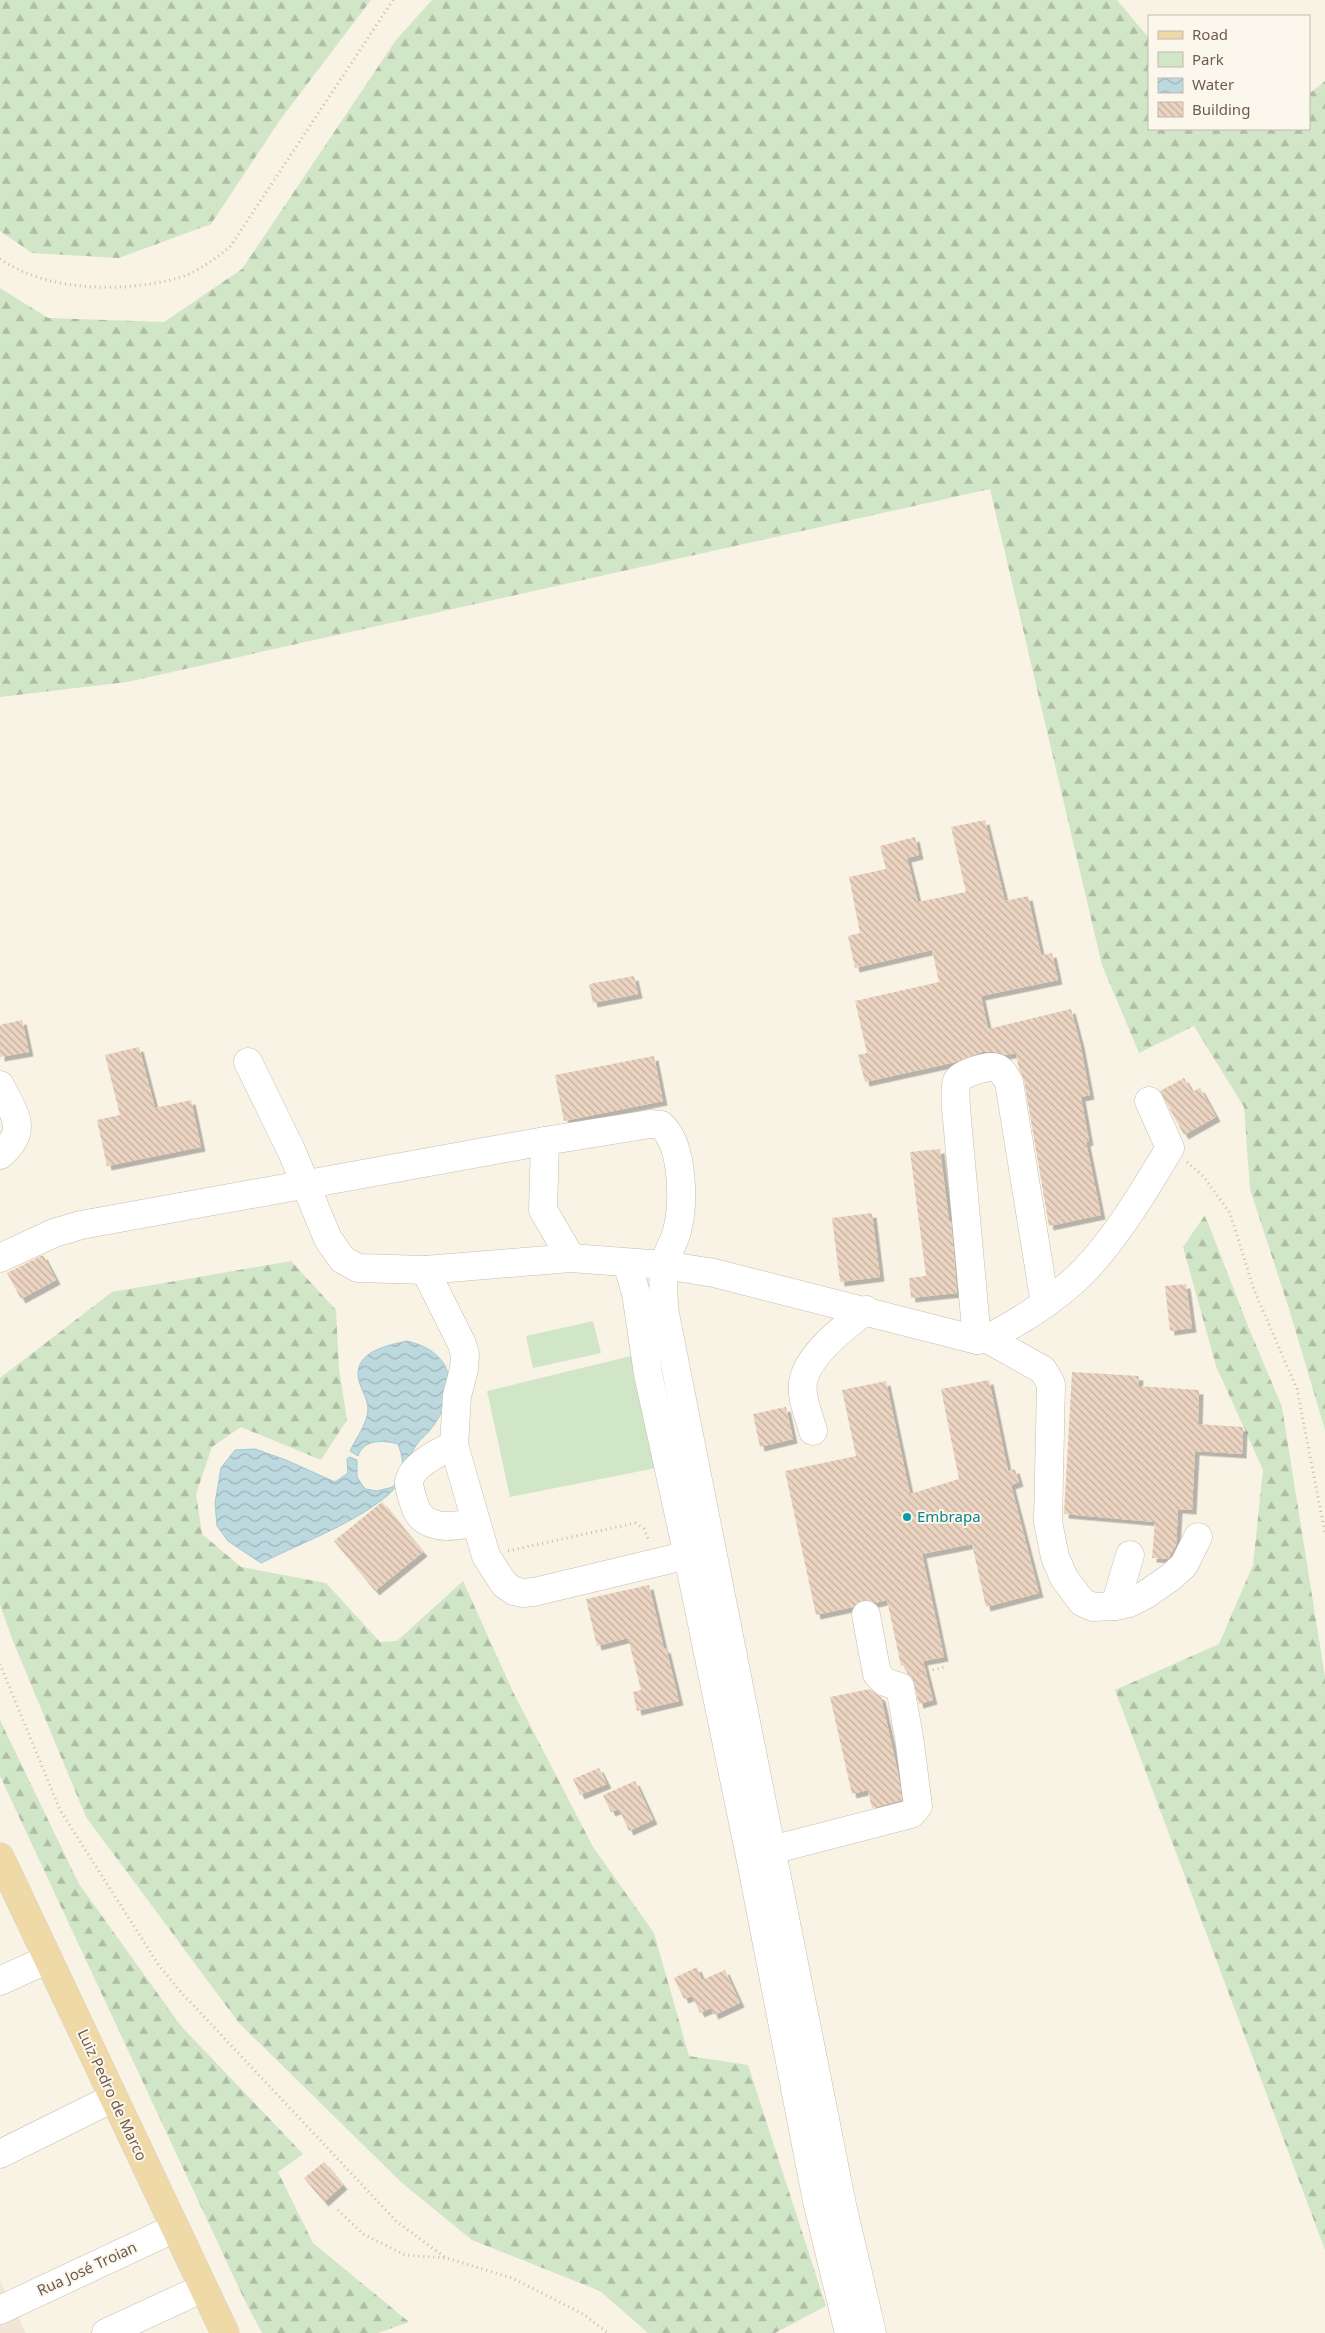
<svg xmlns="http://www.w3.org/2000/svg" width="1325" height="2333" font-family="'Noto Sans',sans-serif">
  <defs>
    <pattern id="forest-firs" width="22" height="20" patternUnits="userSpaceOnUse" patternTransform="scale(1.25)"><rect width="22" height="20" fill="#d1e5c7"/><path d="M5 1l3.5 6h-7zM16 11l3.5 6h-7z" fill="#aebda4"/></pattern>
    <pattern id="water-waves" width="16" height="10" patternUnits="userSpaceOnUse" patternTransform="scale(1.25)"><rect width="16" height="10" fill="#bdd9e0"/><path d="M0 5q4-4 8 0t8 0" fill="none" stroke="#9eb3b8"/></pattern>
    <pattern id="building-back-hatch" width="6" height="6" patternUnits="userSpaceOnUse" patternTransform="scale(1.25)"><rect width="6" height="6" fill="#ebd4c1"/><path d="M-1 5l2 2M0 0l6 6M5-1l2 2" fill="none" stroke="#c3af9f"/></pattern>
    <filter id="shadow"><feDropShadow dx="4.5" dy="4.5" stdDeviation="0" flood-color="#0004"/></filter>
  </defs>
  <rect width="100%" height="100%" fill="#f9f3e6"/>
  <polygon fill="#f0e5d6" points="0,2281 26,2333 0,2333"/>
  <g fill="url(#forest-firs)">
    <polygon points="0,0 371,0 280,120 211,224 119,258 32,253 0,231"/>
    <polygon points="432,0 1117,0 1149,38 1149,129 1309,129 1309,94 1325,81 1325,1430 1290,1312 1250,1189 1244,1107 1194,1026 1139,1053 1102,965 990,489 127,682 0,697 0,288 48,318 164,322 242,269 396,40"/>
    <polygon points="1205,1215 1248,1326 1282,1407 1325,1677 1325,2250 1115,1690 1219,1644 1253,1565 1263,1470 1216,1366 1183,1247"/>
    <polygon points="291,1261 336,1310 339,1369 347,1420 321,1460 241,1427 212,1447 196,1494 202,1534 241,1567 326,1583 380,1642 397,1641 463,1581 513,1692 593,1847 654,1933 689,2056 748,2065 826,2306 775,2333 648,2333 600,2291 472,2240 402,2183 239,2023 86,1817 13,1641 0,1605 0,1378 112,1292"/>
    <polygon points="0,1720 79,1884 181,2026 303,2154 278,2172 313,2243 409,2322 378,2333 262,2333 245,2301 0,1776"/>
  </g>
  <g fill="#d1e5c7">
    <polygon points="593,1321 601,1353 533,1368 526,1336"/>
    <polygon points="635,1355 661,1467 510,1497 487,1391"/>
  </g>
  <path fill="url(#water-waves)" stroke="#a5c7d0" d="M407,1341C457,1353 460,1392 430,1430C425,1436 419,1440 415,1447C402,1469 405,1483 382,1500C346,1527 301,1543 261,1563L228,1541L217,1526L215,1503L221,1468L235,1450L255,1449L286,1460L335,1482L348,1473L347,1459L350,1457L357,1460V1477L365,1489L377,1491L393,1487C404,1470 405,1463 398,1444C384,1440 363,1439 358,1456L350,1451C356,1438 368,1423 368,1409C368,1398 359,1387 358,1376C356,1351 389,1345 407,1341Z"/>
  <g fill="url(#building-back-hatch)" filter="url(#shadow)">
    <polygon points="985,820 1005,901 1028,896 1041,955 1052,953 1058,980 981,996 988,1029 1071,1009 1080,1043 1090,1095 1081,1097 1089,1141 1086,1142 1101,1215 1049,1226 1024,1080 1019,1069 1016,1053 1006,1055 996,1052 982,1052 956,1062 865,1082 858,1055 867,1053 855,1001 939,982 932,950 855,968 848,936 860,933 849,877 886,869 880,846 915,837 919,855 907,858 918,902 966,892 951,827"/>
    <polygon points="634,976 638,994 593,1003 589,984"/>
    <polygon points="22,1020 29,1052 0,1057 0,1025"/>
    <polygon points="139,1047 155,1108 191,1100 201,1147 107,1166 97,1120 120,1115 105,1055"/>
    <polygon points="654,1056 663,1101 564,1121 555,1075"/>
    <polygon points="1184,1078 1192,1092 1200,1088 1216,1117 1184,1135 1160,1091"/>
    <polygon points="940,1149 949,1221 951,1221 957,1293 911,1298 909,1278 926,1276 910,1152"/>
    <polygon points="872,1213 880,1277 840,1282 832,1218"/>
    <polygon points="43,1255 56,1280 21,1299 7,1273"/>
    <polygon points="1186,1284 1192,1328 1170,1331 1165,1286"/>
    <polygon points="1072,1372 1139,1376 1138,1386 1199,1390 1198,1424 1243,1427 1242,1454 1195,1451 1192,1510 1178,1509 1176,1545 1168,1559 1152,1558 1155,1522 1064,1514"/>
    <polygon points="989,1380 1008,1471 1015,1469 1019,1482 1011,1485 1039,1593 986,1607 972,1544 922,1554 944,1657 923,1661 933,1700 919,1704 912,1677 907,1673 905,1665 901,1666 887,1600 875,1603 863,1600 853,1607 816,1615 785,1471 856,1456 842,1390 886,1381 910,1494 959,1479 941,1389"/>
    <polygon points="786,1407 793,1439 760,1447 753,1414"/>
    <polygon points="382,1502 423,1552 375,1591 334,1541"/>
    <polygon points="649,1585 664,1649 666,1648 679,1701 637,1711 633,1692 641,1690 628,1638 597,1646 586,1599"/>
    <polygon points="870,1689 881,1697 898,1773 902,1800 872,1808 868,1790 852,1794 830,1697"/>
    <polygon points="599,1768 607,1784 580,1795 573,1779"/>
    <polygon points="635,1781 653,1820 629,1831 619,1809 611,1812 603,1795"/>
    <polygon points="697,1967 702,1980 725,1970 740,2003 714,2015 711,2008 700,2013 692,1996 684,1999 674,1978"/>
    <polygon points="324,2162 343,2185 324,2202 304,2178"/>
  </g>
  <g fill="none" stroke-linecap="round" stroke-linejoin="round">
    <defs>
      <g id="minor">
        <path d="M248,1062L292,1152L328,1239L343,1260L358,1268L425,1270L571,1258L664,1265L714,1273L977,1340C994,1338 1007,1327 1022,1319C1044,1305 1067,1289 1085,1270C1119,1234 1145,1189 1170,1148L1149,1101"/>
        <path d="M0,1085C14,1114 30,1130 0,1155"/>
        <polyline points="0,1258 54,1233 81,1225 545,1141"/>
        <path d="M571,1258L543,1210L545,1141L650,1124L661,1125C684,1145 684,1204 677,1231C674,1244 665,1255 664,1268C663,1283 663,1299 665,1314L842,2205L872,2333"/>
        <polyline points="627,1263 636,1293 648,1374 688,1556 750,1856 817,2201 849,2333"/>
        <polyline points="425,1270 462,1344 465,1355 464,1369 457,1396 454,1445 486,1556 504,1584 514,1591 523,1593 534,1592 705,1551"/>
        <polyline points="986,1338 1043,1370 1051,1384 1048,1522 1055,1557 1064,1578 1082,1602 1093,1607 1115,1606 1129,1603 1145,1595 1171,1577 1184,1565 1198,1537"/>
        <path d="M977,1340L956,1108C956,1100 954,1089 957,1081C960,1074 986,1066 993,1067C1002,1068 1005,1076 1009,1082L1045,1304"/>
        <path d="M813,1431C809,1415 799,1395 804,1378C811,1352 846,1326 866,1310"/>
        <path d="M454,1445C441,1451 408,1467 409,1484C410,1490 412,1497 414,1503C417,1516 425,1522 437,1525C448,1528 465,1524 476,1523"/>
        <polyline points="1115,1606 1130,1555"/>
        <polyline points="756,1854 911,1814 918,1806 909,1737 900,1687 885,1682 877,1674 866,1615"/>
        <polyline points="0,1981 48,1959"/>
        <polyline points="0,2154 113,2098"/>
        <polyline points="0,2310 175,2228"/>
        <polyline points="106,2333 203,2288"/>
      </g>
      <polyline id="major" points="0,1857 225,2333"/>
    </defs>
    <use href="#minor" stroke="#c9bbae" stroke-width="29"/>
    <use href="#major" stroke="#d7d1cd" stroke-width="29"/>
    <g stroke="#d0b8a5" stroke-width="3" stroke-dasharray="1 4" stroke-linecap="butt">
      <path d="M0,259C48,292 123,293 178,278C197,273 214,259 230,247L393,0"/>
      <polyline points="1187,1162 1203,1176 1230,1213 1254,1290 1297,1389 1325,1533"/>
      <polyline points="508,1551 635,1523 644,1529 649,1541"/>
      <polyline points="0,1664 60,1810 158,1964 179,1990 397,2222 446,2258 512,2278 583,2314 608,2333"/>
      <polyline points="918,1673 946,1667"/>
      <polyline points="338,2210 363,2234 405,2255 445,2258"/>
    </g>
    <use href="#minor" stroke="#fff" stroke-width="28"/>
    <use href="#major" stroke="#efd9a7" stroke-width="28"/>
  </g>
  <circle fill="#0f9aa8" stroke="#fcf7ec" stroke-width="2" cx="907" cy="1517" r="5"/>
  <g text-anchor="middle" stroke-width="4" stroke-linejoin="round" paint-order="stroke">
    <g font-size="15" fill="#0d838f" stroke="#fcf7ec" text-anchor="start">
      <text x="917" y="1522">Embrapa</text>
    </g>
    <g font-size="15" fill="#6f5c4e" stroke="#fcf7ec">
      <text transform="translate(112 2095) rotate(65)" y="5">Luiz Pedro de Marco</text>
      <text transform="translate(87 2269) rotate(-25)" y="5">Rua José Troian</text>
    </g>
  </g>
  <rect x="1148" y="15" width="162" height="115" fill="#fcf7ec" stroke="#c4b9ad"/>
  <rect x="1158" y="31" width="25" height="8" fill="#efd9a7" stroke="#c4b9ad"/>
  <text x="1192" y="40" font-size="15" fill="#6f5c4e">Road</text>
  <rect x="1158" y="52" width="25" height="15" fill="#d1e5c7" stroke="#c4b9ad"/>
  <text x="1192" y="65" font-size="15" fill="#6f5c4e">Park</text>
  <rect x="1158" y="78" width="25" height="15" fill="url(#water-waves)" stroke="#c4b9ad"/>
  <text x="1192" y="90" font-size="15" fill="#6f5c4e">Water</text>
  <rect x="1158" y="102" width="25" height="15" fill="url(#building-back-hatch)" stroke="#c4b9ad"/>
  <text x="1192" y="115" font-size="15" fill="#6f5c4e">Building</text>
</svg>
